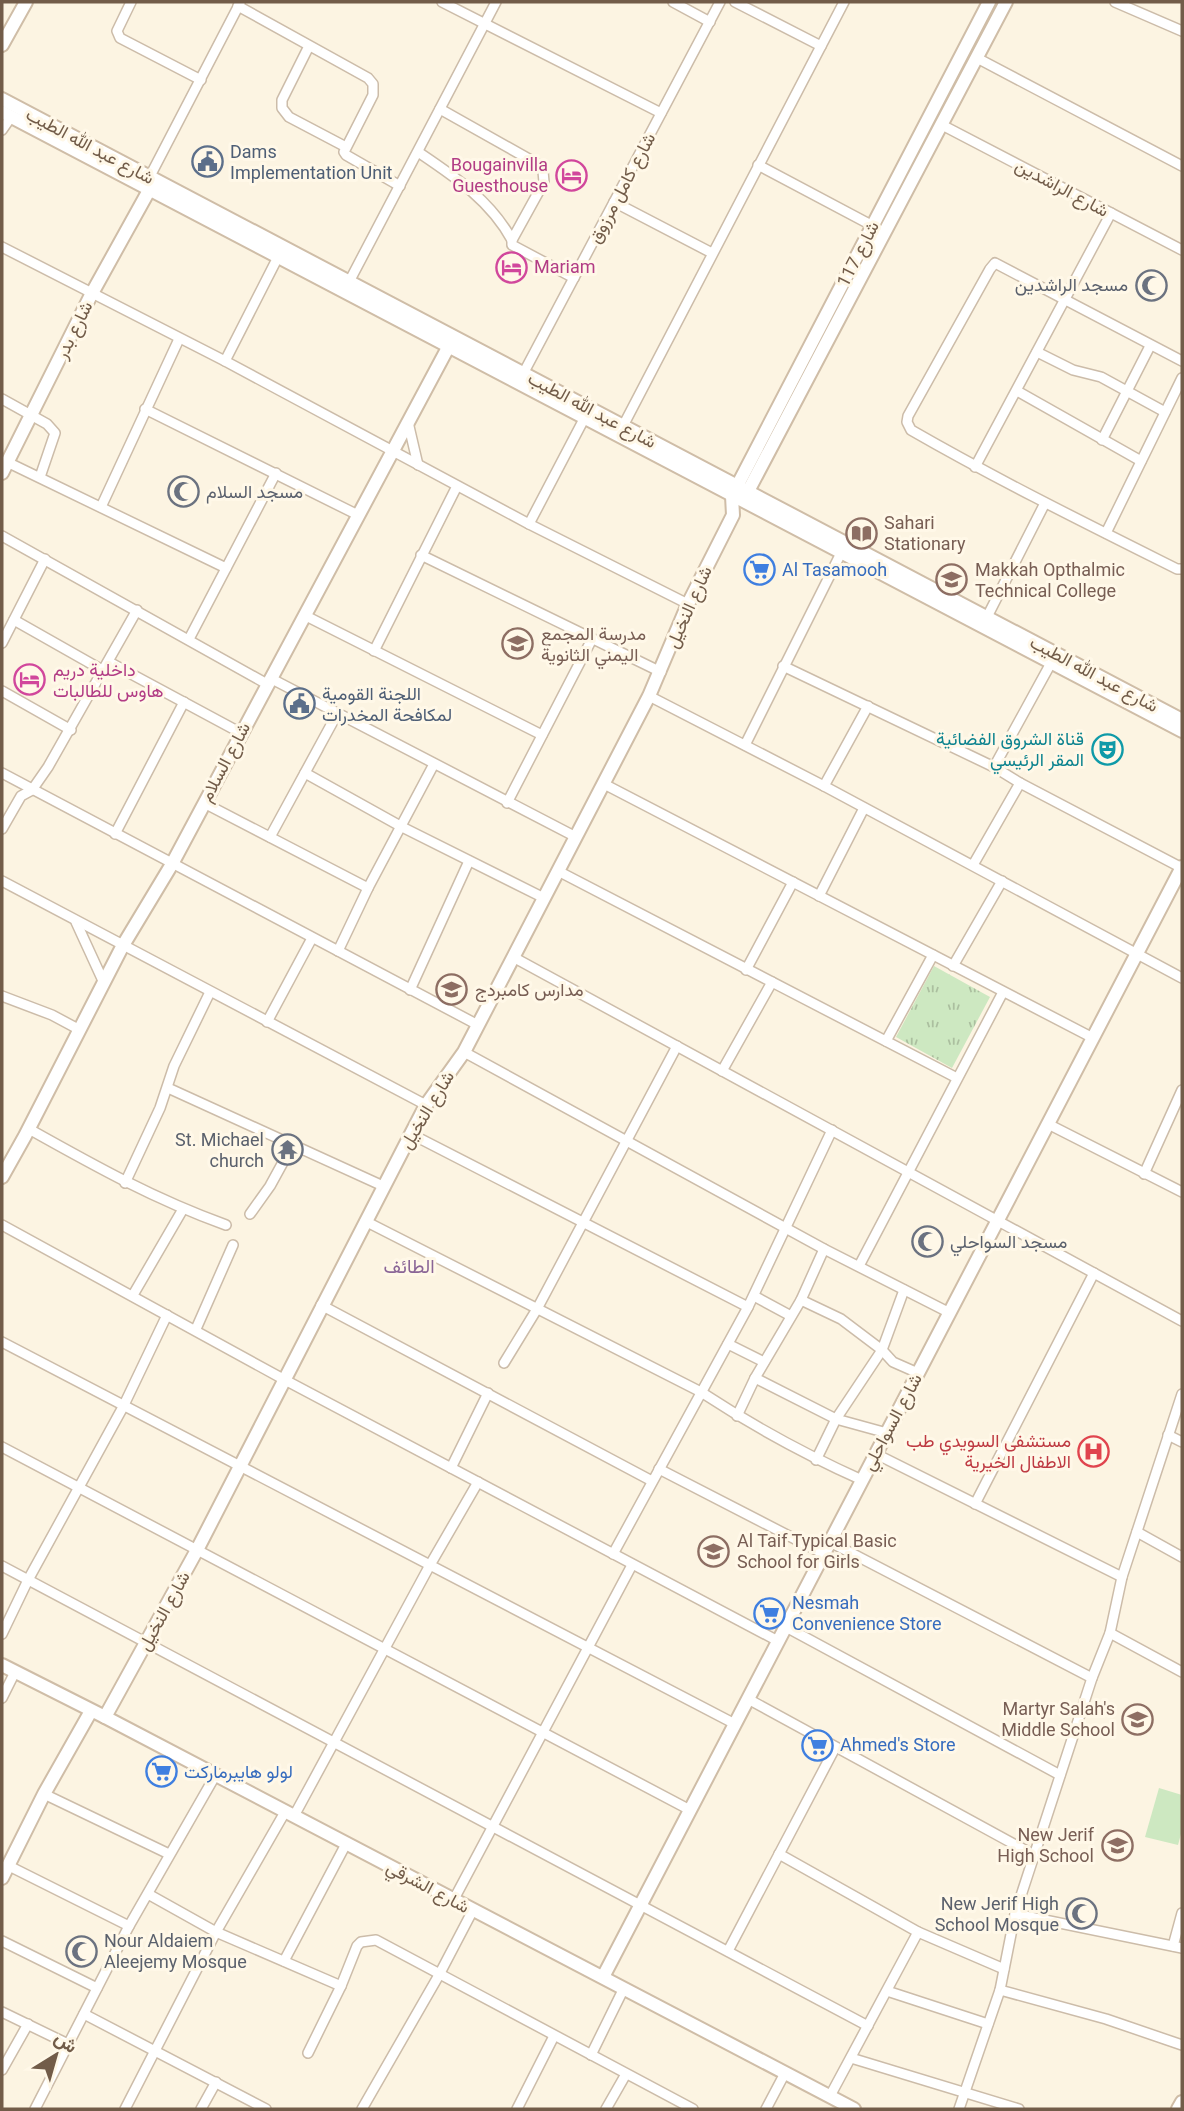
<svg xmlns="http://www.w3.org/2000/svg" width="1184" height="2111" font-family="Roboto,Vazirmatn,sans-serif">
  <defs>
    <pattern id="grass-tufts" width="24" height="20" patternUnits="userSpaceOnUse" patternTransform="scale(1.75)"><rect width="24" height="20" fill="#cde8c1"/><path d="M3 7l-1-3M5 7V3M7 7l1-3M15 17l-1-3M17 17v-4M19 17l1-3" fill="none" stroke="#abbf9f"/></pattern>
  </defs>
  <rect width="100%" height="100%" fill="#fcf4e2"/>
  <polygon fill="url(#grass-tufts)" points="934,966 990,997 952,1068 896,1037"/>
  <polygon fill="#cde8c1" points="1159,1788 1182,1795 1182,1830 1178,1845 1145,1837"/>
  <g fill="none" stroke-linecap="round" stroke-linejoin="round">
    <defs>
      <g id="street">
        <polyline points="131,2 117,31 120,38 201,80"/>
        <polyline points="442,2 661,113"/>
        <polyline points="673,2 710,22"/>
        <polyline points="735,2 821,46"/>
        <polyline points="1115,2 1182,31"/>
        <polyline points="238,6 368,78 373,84 373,95 344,152 346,155 400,186"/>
        <polyline points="309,46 282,100 282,108 289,117 346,147"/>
        <polyline points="977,58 1182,166"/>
        <polyline points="440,109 536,163 543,171 544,182 512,240 512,245 574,278"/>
        <polyline points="942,125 1182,250"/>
        <polyline points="2,130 11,117"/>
        <path d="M418,152C455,177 490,200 512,240"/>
        <polyline points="758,165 873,226"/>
        <polyline points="148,180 240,3"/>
        <polyline points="614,202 712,253"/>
        <polyline points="2,247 225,361 529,524 688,604"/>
        <polyline points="349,282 496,2"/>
        <polyline points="1037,352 1073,370 1101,377 1165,412"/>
        <polyline points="225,361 278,257"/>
        <path d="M1182,361L995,263L990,269L908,416L907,422L911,430C998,480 1087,524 1177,569H1182"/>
        <polyline points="523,374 720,2"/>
        <polyline points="1017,391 1141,461"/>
        <polyline points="2,399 47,424 55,433 40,477"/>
        <polyline points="145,409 358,515"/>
        <polyline points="408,422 418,465"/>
        <polyline points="623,426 844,2"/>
        <polyline points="1102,440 1150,346"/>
        <polyline points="7,462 226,568"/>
        <polyline points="975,467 1111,213"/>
        <polyline points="101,507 179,339"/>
        <polyline points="529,524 584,419"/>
        <polyline points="1106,533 1182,378"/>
        <polyline points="2,536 267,684"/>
        <polyline points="421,555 661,672"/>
        <polyline points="304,615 542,735"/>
        <polyline points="987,617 1045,503"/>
        <polyline points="14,620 104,671"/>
        <polyline points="189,639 276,473"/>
        <polyline points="2,643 45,559"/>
        <polyline points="374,651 457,486"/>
        <polyline points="109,662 241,733"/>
        <polyline points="783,666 994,767 1020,783 1182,868"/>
        <polyline points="270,678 576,837"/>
        <polyline points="2,691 71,730"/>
        <polyline points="649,696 824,786 1182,978"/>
        <polyline points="745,745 841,553"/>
        <polyline points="994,767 1051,663"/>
        <polyline points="2,773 478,1025"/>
        <polyline points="305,773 402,827 544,898"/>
        <polyline points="604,784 1093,1038"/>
        <polyline points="824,786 868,706"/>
        <polyline points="204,803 368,888"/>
        <polyline points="507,803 592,639"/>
        <polyline points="2,829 21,796 32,790 48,767 137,610"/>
        <polyline points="115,834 184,702"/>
        <polyline points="270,837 337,714"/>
        <polyline points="973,865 1020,783"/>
        <polyline points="558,871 957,1078"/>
        <polyline points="2,881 426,1105"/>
        <polyline points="819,896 864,808"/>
        <polyline points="76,922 104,983"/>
        <polyline points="338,951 368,888 434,764"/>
        <polyline points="513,957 1182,1321"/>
        <polyline points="953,966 1002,881"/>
        <polyline points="746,970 793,882"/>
        <polyline points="410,990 469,861"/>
        <polyline points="2,996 52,1015 80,1030"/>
        <polyline points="267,1022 312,938"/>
        <polyline points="886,1041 933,955"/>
        <polyline points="464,1052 824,1249 950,1313"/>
        <polyline points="722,1071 772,982"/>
        <polyline points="168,1088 383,1186"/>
        <polyline points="1048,1124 1182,1192"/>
        <path d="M29,1129C95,1166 154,1199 226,1225"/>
        <polyline points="411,1134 748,1307"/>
        <polyline points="1144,1174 1182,1090"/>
        <polyline points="125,1183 160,1108 174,1066 210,992"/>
        <polyline points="250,1214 270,1186 293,1144"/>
        <path d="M365,1221L701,1392C753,1426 806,1455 862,1480"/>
        <polyline points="2,1225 285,1380 778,1641"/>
        <polyline points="859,1266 1003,992"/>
        <polyline points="133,1295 183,1209"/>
        <polyline points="754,1296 791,1316"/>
        <polyline points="801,1300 841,1319 882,1350 893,1362 918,1373"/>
        <polyline points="321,1305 652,1481"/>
        <polyline points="196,1329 233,1245"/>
        <polyline points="2,1342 735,1724"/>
        <polyline points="728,1344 764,1362"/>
        <polyline points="504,1363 537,1309 677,1046"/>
        <polyline points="755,1378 836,1419 887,1433"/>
        <polyline points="737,1416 755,1378 801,1300 824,1249"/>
        <polyline points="1168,1435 1182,1442"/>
        <polyline points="2,1447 690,1810"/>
        <polyline points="876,1454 1122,1577"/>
        <polyline points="816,1460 836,1419 882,1350 904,1290"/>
        <polyline points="451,1468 488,1393"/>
        <polyline points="659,1469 824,1554"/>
        <polyline points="975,1504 1094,1273"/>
        <polyline points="1137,1532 1182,1557"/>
        <polyline points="830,1542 1092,1678"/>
        <polyline points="613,1554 748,1307 832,1130"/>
        <polyline points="2,1566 868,2026"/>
        <polyline points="786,1627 1060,1775"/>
        <polyline points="1110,1633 1182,1672"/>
        <polyline points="2,1634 28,1580 123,1407 167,1315"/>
        <polyline points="2,1698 15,1672"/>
        <polyline points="748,1699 1034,1855"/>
        <polyline points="44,1794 169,1854"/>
        <polyline points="294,1816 430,1565 478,1482"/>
        <polyline points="779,1854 918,1932 1004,1969"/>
        <polyline points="9,1866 129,1926"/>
        <polyline points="148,1894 216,1932 341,1986"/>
        <polyline points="453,1901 632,1565"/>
        <polyline points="1015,1914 1182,1948"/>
        <polyline points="2,1941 97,1988"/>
        <polyline points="1173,1946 1182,1913"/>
        <polyline points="728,1951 835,1748"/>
        <polyline points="284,1961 346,1844"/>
        <polyline points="1000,1990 1106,2019 1182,2045"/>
        <polyline points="887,1991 988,2024"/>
        <polyline points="2,2012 68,2044"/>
        <polyline points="84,2014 266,2109"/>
        <polyline points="308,2053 341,1986 357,1946 361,1942 376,1940 693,2109"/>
        <polyline points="591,2055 624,1988"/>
        <polyline points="851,2058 1019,2109"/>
        <polyline points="2,2070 28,2024"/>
        <polyline points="830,2096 918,1932"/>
        <polyline points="35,2109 129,1926 215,1776"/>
        <polyline points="125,2109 216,1932 285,1812"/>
        <polyline points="201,2109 216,2082"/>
        <polyline points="362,2109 439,1975 473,1910"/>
        <polyline points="517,2109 554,2036"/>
        <polyline points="606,2109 626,2074"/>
        <polyline points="766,2109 785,2073"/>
        <polyline points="959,2109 1000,1990 1015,1914 1092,1678 1110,1633 1122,1577 1182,1394"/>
      </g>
      <g id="secondary">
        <polyline points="2,45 26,2"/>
        <polyline points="2,99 1182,720"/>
        <polyline points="2,112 1182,731"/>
        <polyline points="2,473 91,295 152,185"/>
        <polyline points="745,497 1006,2"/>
        <polyline points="2,1177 25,1136 122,947 172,864 451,342"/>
        <polyline points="2,1665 105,1717 854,2109"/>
        <polyline points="105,1717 197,1550 411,1134 426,1105 464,1052 649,696 688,604 733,515 732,496 989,2"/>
        <polyline points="2,1878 44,1794 91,1711"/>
        <polyline points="603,1977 1182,867"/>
        <polyline points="1178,2109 1182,2102"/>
      </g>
    </defs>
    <use href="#street" stroke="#ccbca9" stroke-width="12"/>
    <use href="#secondary" stroke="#cfbda7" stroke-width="16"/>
    <use href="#street" stroke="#fff" stroke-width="9"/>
    <use href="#secondary" stroke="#fff" stroke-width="12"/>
  </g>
  <defs>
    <symbol id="civic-ring" viewBox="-11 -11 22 22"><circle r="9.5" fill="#fff8e8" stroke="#5c6f8a" stroke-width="1.5"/><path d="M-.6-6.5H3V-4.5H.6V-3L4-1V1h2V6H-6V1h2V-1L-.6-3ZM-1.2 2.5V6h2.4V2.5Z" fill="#5c6f8a"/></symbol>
    <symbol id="hotel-ring" viewBox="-11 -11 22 22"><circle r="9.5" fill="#fff8e8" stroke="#d1479c" stroke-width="1.5"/><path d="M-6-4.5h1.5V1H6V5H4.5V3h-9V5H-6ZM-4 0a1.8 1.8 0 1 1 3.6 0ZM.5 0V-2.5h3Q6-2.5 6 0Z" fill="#d1479c"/></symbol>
    <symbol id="mosque-ring" viewBox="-11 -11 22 22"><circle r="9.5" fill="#fff8e8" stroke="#6b7280" stroke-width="1.5"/><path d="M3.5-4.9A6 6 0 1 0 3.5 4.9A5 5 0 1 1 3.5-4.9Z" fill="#6b7280"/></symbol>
    <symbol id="library-ring" viewBox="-11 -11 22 22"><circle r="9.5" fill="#fff8e8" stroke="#8d6e63" stroke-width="1.5"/><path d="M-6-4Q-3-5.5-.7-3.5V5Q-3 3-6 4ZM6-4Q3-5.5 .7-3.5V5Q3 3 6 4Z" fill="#8d6e63"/></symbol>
    <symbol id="supermarket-ring" viewBox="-11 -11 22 22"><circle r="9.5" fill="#fff8e8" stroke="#3f7fe0" stroke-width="1.5"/><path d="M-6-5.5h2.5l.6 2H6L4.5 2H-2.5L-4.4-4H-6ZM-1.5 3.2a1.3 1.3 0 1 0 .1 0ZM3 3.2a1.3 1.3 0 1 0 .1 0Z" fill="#3f7fe0"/></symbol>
    <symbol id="university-ring" viewBox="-11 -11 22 22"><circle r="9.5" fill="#fff8e8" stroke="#8d6e63" stroke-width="1.5"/><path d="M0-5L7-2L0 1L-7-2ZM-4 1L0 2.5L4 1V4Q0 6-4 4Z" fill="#8d6e63"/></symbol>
    <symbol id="school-ring" viewBox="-11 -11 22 22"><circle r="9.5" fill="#fff8e8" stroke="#8d6e63" stroke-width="1.5"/><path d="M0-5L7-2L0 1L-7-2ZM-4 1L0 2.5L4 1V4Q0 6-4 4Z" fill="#8d6e63"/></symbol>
    <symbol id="theatre-ring" viewBox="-11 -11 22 22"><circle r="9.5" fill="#fff8e8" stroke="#0f9aa8" stroke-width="1.5"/><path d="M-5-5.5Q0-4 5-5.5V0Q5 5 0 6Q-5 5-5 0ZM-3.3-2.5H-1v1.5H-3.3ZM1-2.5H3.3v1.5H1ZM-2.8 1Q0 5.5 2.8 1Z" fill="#0f9aa8"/></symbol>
    <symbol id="temple-ring" viewBox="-11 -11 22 22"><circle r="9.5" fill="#fff8e8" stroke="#6b7280" stroke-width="1.5"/><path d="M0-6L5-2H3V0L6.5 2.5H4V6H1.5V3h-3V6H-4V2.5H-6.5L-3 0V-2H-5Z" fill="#6b7280"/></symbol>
    <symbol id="hospital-ring" viewBox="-11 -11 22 22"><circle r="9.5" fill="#fff8e8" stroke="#e0444e" stroke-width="1.5"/><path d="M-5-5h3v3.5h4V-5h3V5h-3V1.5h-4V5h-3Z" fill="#e0444e"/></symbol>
  </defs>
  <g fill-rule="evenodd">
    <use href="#civic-ring" x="190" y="144" width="35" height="35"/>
    <use href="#hotel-ring" x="554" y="158" width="35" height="35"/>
    <use href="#hotel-ring" x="494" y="250" width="35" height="35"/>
    <use href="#mosque-ring" x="1134" y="268" width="35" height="35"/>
    <use href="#mosque-ring" x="166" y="474" width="35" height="35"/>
    <use href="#library-ring" x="844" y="516" width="35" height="35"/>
    <use href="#supermarket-ring" x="742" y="552" width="35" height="35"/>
    <use href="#university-ring" x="934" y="562" width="35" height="35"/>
    <use href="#school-ring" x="500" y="626" width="35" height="35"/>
    <use href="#hotel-ring" x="12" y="662" width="35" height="35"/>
    <use href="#civic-ring" x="282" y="686" width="35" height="35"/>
    <use href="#theatre-ring" x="1090" y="732" width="35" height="35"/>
    <use href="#school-ring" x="434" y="972" width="35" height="35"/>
    <use href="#temple-ring" x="270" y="1132" width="35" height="35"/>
    <use href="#mosque-ring" x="910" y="1224" width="35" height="35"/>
    <use href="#hospital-ring" x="1076" y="1434" width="35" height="35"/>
    <use href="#school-ring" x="696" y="1534" width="35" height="35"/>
    <use href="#supermarket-ring" x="752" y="1596" width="35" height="35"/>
    <use href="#school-ring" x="1120" y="1702" width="35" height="35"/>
    <use href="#supermarket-ring" x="800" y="1728" width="35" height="35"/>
    <use href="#supermarket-ring" x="144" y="1754" width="35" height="35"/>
    <use href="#school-ring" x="1100" y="1828" width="35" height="35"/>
    <use href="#mosque-ring" x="1064" y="1896" width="35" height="35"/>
    <use href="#mosque-ring" x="64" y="1934" width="35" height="35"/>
  </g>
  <g text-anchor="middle" stroke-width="6" stroke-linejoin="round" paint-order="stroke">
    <g font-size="18" fill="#725c49" stroke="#fff8e8">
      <text transform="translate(90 146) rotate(28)" y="6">شارع عبد الله الطيب</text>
      <text transform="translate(622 188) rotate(-62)" y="6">شارع كامل مرزوق</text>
      <text transform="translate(1062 188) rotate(28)" y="6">شارع الراشدين</text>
      <text transform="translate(858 254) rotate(-63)" y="6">شارع 117</text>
      <text transform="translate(74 330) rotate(-64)" y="6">شارع بدر</text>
      <text transform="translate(592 410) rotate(28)" y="6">شارع عبد الله الطيب</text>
      <text transform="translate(689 607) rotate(-66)" y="6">شارع النخيل</text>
      <text transform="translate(1094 674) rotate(28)" y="6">شارع عبد الله الطيب</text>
      <text transform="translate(225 762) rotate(-62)" y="6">شارع السلام</text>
      <text transform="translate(427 1110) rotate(-59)" y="6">شارع النخيل</text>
      <text transform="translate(892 1422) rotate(-62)" y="6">شارع السواحلي</text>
      <text transform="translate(164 1611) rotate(-61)" y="6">شارع النخيل</text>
      <text transform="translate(428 1887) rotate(28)" y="6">شارع الشرقي</text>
    </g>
    <g font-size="18" fill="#4e5e75" stroke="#fff8e8" text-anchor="start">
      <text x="230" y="158">Dams<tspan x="230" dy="21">Implementation Unit</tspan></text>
      <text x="322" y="700">اللجنة القومية<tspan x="322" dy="21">لمكافحة المخدرات</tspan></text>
    </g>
    <g font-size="18" fill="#b23c85" stroke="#fff8e8" text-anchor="start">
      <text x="548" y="171" text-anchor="end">Bougainvilla<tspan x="548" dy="21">Guesthouse</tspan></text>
      <text x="534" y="273">Mariam</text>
      <text x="53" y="676">داخلية دريم<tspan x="53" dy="21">هاوس للطالبات</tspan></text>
    </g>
    <g font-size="18" fill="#5b616d" stroke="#fff8e8" text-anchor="end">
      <text x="1128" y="291">مسجد الراشدين</text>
      <text x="206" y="498" text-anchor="start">مسجد السلام</text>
      <text x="264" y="1146">St. Michael<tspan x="264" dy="21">church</tspan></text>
      <text x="950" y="1248" text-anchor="start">مسجد السواحلي</text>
      <text x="1059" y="1910">New Jerif High<tspan x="1059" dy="21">School Mosque</tspan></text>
      <text x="104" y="1947" text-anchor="start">Nour Aldaiem<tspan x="104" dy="21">Aleejemy Mosque</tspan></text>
    </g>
    <g font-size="18" fill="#785e54" stroke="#fff8e8" text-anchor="start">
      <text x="884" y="529">Sahari<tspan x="884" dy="21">Stationary</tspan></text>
      <text x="975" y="576">Makkah Opthalmic<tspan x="975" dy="21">Technical College</tspan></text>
      <text x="541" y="640">مدرسة المجمع<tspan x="541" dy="21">اليمني الثانوية</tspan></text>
      <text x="475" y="996">مدارس كامبردج</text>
      <text x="737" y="1547">Al Taif Typical Basic<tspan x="737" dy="21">School for Girls</tspan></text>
      <text x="1115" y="1715" text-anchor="end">Martyr Salah's<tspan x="1115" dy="21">Middle School</tspan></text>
      <text x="1094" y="1841" text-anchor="end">New Jerif<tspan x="1094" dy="21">High School</tspan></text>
    </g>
    <g font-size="18" fill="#366cbe" stroke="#fff8e8" text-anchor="start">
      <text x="782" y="576">Al Tasamooh</text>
      <text x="792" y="1609">Nesmah<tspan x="792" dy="21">Convenience Store</tspan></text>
      <text x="840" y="1751">Ahmed's Store</text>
      <text x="184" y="1778">لولو هايبرماركت</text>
    </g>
    <g font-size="18" fill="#0d838f" stroke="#fff8e8" text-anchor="end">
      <text x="1084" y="745">قناة الشروق الفضائية<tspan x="1084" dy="21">المقر الرئيسي</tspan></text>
    </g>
    <g font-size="18" fill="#be3a42" stroke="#fff8e8" text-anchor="end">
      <text x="1071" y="1447">مستشفى السويدي طب<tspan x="1071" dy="21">الاطفال الخيرية</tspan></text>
    </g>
    <g font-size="19" fill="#8a6596" stroke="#fff8e8">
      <text x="409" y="1273">الطائف</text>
    </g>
  </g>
  <rect width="1184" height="2111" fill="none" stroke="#725c49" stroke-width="7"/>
  <g transform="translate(56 2055) rotate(37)" stroke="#fff8e8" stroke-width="5" paint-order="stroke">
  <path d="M0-5L12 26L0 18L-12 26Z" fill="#725c49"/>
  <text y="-10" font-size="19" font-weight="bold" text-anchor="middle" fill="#725c49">ش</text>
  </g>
</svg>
